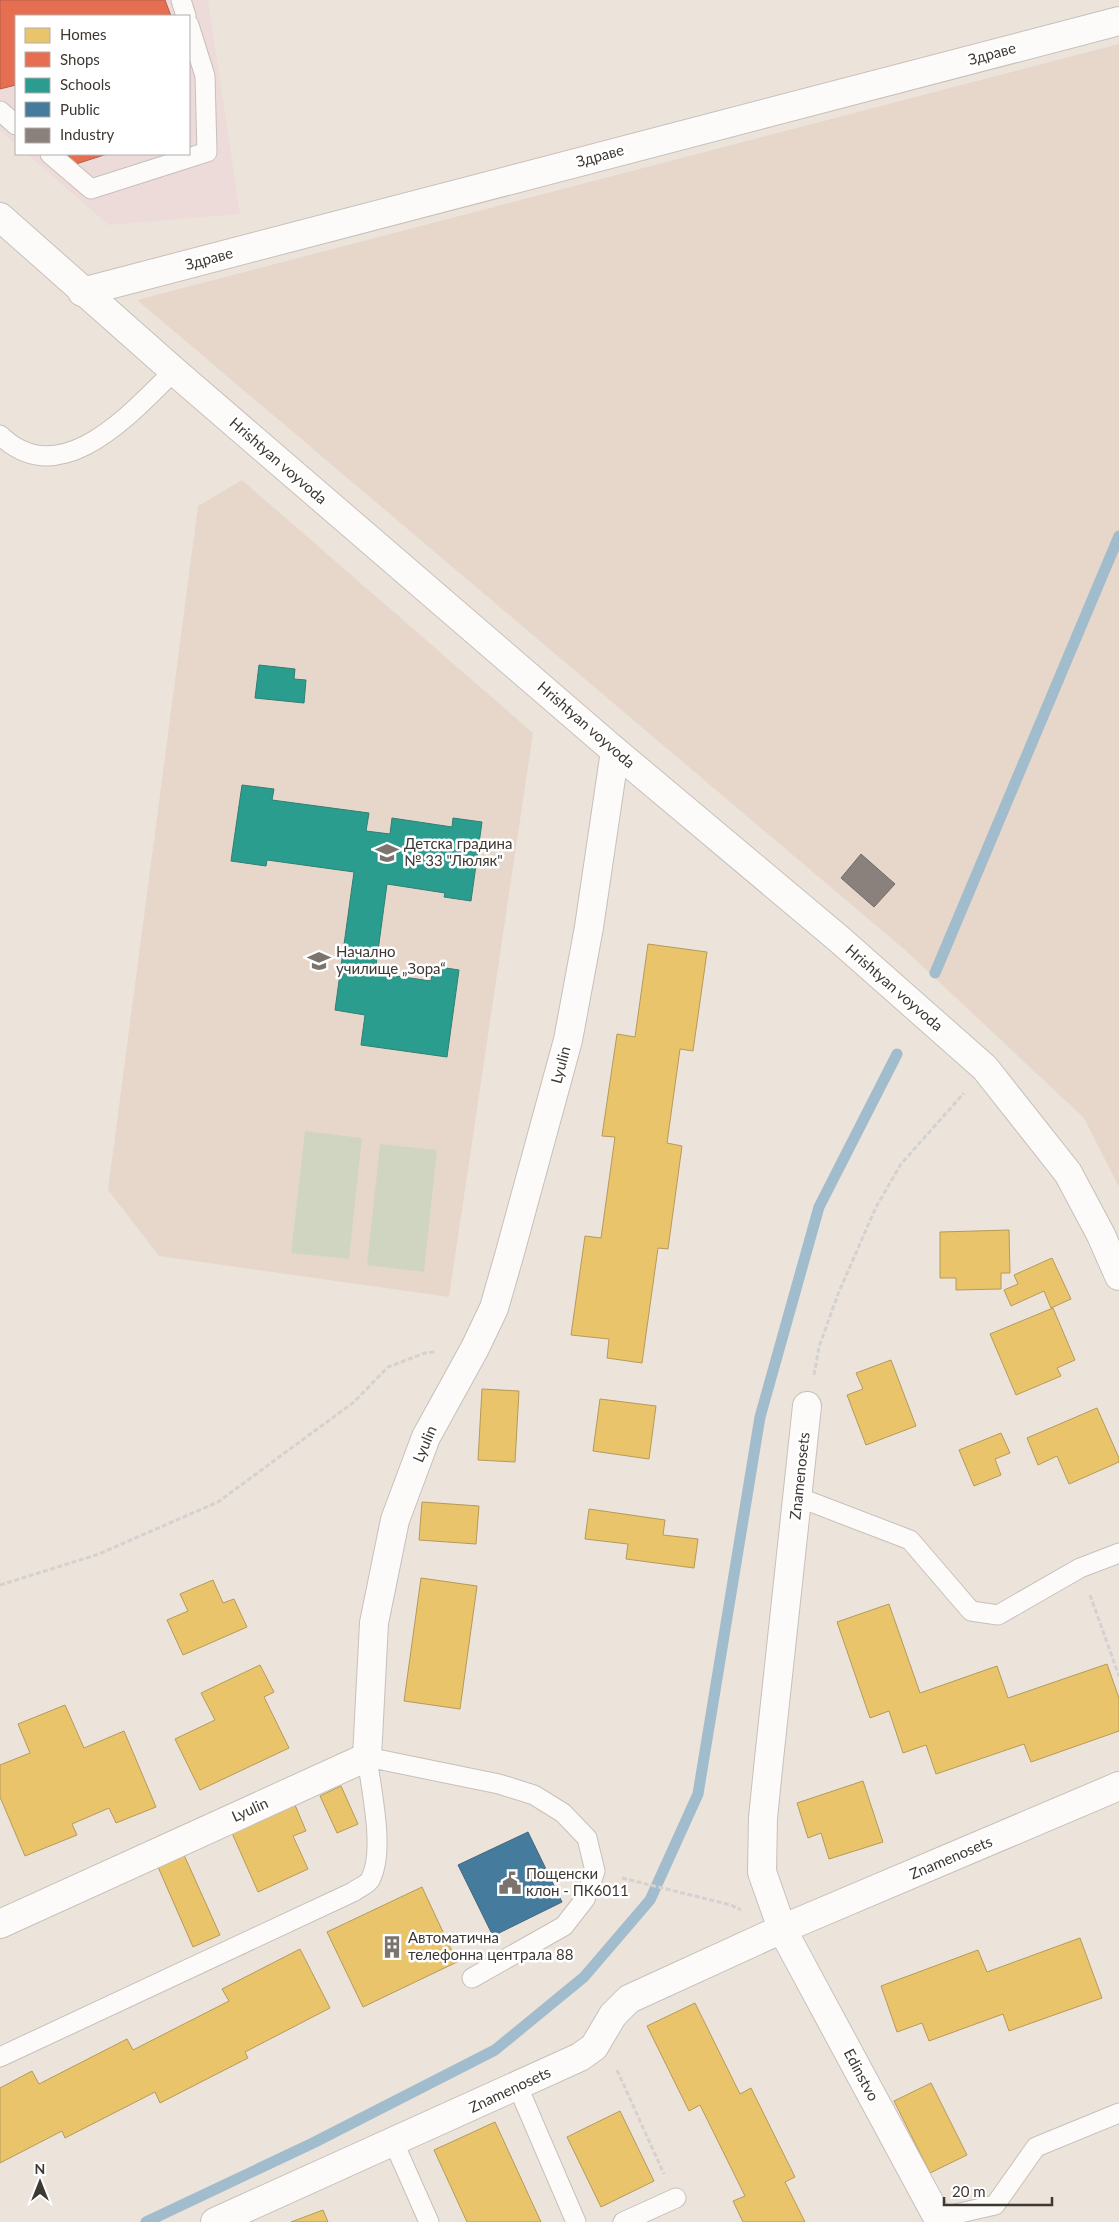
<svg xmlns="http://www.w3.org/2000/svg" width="1119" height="2222" font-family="Lato,sans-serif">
  <rect width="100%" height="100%" fill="#ece3db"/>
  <polygon fill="#eddbda" points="0,0 208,0 240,214 109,225 27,154 189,154 189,16 16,16 16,145 0,130"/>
  <g fill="#e7d7cb">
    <polygon points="1119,44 1119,1187 1084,1118 905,950 137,300"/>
    <polygon points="242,480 533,733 449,1297 159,1256 108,1190 198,506"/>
  </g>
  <g fill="#d0d5c1">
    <polygon points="305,1131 362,1138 349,1259 291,1253"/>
    <polygon points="380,1144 437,1150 424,1272 367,1265"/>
  </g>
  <g fill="#e9c46a" stroke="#b69a5a">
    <polygon points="648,944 707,952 693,1051 680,1049 667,1143 682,1146 668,1249 658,1248 642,1363 607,1358 609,1339 571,1335 585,1236 601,1238 615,1137 602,1136 617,1034 635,1037"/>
    <polygon points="1009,1230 1010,1273 1001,1273 1001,1289 956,1290 956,1278 940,1278 940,1232"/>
    <polygon points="1052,1258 1071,1299 1051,1308 1044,1291 1011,1306 1004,1290 1018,1284 1014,1275"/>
    <polygon points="1053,1308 1075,1360 1057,1368 1061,1376 1016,1395 990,1334"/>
    <polygon points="891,1360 916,1426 866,1445 847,1395 863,1389 856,1373"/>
    <polygon points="482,1389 519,1391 515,1462 478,1460"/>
    <polygon points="600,1399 656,1406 649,1459 593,1451"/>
    <polygon points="1097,1408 1119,1458 1119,1462 1069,1484 1057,1456 1038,1465 1027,1438"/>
    <polygon points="1001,1433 1010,1453 995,1459 1001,1475 974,1486 959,1450"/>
    <polygon points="422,1502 479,1506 476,1544 419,1540"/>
    <polygon points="589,1509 665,1520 663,1535 698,1539 694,1568 626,1559 628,1544 585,1539"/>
    <polygon points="421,1578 477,1586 460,1709 404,1701"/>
    <polygon points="213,1580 223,1603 234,1599 247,1627 183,1655 167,1620 188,1611 180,1594"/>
    <polygon points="889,1604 920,1693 997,1666 1008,1698 1107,1664 1119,1698 1119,1731 1031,1762 1024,1744 936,1774 926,1745 903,1753 889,1711 870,1718 837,1622"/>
    <polygon points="260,1665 274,1692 264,1697 289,1748 200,1790 175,1739 215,1720 201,1693"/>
    <polygon points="65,1705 84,1748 124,1731 156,1807 116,1823 109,1808 72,1824 77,1835 25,1856 0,1797 0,1765 30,1753 18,1724"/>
    <polygon points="863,1781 883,1842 829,1859 821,1833 808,1838 797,1803"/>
    <polygon points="341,1786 358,1824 337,1833 320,1796"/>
    <polygon points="295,1805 306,1831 293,1836 308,1869 258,1892 232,1833"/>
    <polygon points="184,1855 220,1935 193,1947 158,1867"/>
    <polygon points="422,1887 457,1962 363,2007 327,1932"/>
    <polygon points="1080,1938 1102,1998 1009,2031 1003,2014 929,2041 922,2023 897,2032 881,1986 978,1950 987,1972"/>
    <polygon points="300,1949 330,2008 245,2052 248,2058 160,2103 155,2092 65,2138 62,2131 0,2163 0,2088 32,2071 39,2084 127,2039 133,2050 229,2001 222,1989"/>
    <polygon points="695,2003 740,2094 751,2088 795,2177 785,2182 805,2222 743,2222 733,2201 745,2196 700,2105 689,2111 647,2026"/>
    <polygon points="931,2083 967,2155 930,2173 894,2101"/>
    <polygon points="620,2111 654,2181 601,2207 567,2137"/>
    <polygon points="495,2122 541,2222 467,2222 434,2150"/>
    <polygon points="323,2210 328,2222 291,2222"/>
  </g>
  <g fill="#e76f51" stroke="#b45e48">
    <polygon points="0,0 165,0 171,16 16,16 16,85 0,89"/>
    <polygon points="68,154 107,154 73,165"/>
  </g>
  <g fill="#2a9d8f" stroke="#307f73">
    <polygon points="259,665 295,669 294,679 306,680 304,703 255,698"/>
    <polygon points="242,785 274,789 272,800 369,813 366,831 390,834 392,818 452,827 453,818 482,822 471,901 444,897 445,893 387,884 375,973 431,981 433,966 459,970 447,1057 361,1045 365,1015 335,1010 354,872 267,860 266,866 231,861"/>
  </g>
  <polygon fill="#457b9d" stroke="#43677d" points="528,1832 562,1902 493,1936 458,1865"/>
  <polygon fill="#8a817c" stroke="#736b66" points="861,854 895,884 874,907 841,878"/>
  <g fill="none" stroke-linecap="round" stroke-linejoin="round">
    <g stroke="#a1bccc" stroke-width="11">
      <polyline points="935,973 1119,536"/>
      <polyline points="146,2222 313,2143 495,2050 584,1977 650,1900 698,1794 760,1417 819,1207 897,1054"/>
    </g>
    <defs>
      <g id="lane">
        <polyline points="181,0 186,16"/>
        <polyline points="0,111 16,125"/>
        <polyline points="50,154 91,189 207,152 205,76 189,25"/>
        <path d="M0,435C61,494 131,413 174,371"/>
        <polyline points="798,1497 910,1540 971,1611 998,1615 1080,1568 1119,1553"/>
        <path d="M0,2057L353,1892C358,1888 369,1884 371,1878C385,1850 371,1789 367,1757L499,1784L534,1795L563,1813L587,1838L595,1871L585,1899L564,1926L472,1978"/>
        <polyline points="518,2087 576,2222"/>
        <polyline points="394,2143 429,2222"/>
        <polyline points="938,2218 995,2205 1036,2147 1119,2113"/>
        <polyline points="623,2222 676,2198"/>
      </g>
      <g id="street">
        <polyline points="0,217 174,371 615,751 839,939 985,1068 1068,1173 1101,1235 1119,1276"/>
        <polyline points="82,292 1119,21"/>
        <polyline points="807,1406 769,1759 763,1818 762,1872 782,1929 940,2222"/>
        <polyline points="0,1924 367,1757 374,1623 395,1520 426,1437 475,1348 494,1308 509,1256 568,1040 589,927 615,751"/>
        <polyline points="215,2222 580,2057 594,2047 613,2015 629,1999 782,1929 1119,1786"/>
      </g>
    </defs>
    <use href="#lane" stroke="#c7c0ba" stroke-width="21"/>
    <use href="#street" stroke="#c7c0ba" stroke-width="30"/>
    <g stroke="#d4d2d0" stroke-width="3" stroke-dasharray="5 2.5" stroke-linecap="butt">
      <polyline points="814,1375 819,1347 838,1294 876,1207 901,1164 964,1093"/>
      <polyline points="0,1585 99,1554 218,1502 354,1402 388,1367 425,1353 434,1352"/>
      <polyline points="1090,1595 1119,1676"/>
      <polyline points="622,1878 731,1905 741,1910"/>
      <polyline points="617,2070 664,2174"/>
    </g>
    <use href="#lane" stroke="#fcfbfa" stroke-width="19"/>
    <use href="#street" stroke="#fcfbfa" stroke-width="28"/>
  </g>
  <defs>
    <symbol id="school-bare" viewBox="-9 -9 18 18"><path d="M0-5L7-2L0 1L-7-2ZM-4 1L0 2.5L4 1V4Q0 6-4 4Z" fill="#7b746e" stroke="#fff" stroke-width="2.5" paint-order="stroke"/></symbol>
    <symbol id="civic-bare" viewBox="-9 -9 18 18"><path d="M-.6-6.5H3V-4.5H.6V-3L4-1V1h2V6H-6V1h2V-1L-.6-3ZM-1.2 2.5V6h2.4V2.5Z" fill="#7b746e" stroke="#fff" stroke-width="2.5" paint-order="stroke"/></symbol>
    <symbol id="building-bare" viewBox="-9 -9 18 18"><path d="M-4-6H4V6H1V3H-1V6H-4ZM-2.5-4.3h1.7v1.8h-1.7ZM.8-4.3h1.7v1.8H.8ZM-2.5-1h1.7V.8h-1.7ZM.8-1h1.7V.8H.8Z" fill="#7b746e" stroke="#fff" stroke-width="2.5" paint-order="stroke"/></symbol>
  </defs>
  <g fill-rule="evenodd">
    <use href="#school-bare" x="371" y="837" width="32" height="32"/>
    <use href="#school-bare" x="303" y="945" width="32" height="32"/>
    <use href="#civic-bare" x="494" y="1867" width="32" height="32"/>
    <use href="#building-bare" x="376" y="1931" width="32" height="32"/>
  </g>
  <g text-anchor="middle" stroke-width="5" stroke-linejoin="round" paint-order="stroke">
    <g font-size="15" fill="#3e3833" stroke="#fff">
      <text transform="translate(992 54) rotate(-15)" y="5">Здраве</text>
      <text transform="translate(600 156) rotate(-15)" y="5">Здраве</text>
      <text transform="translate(209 259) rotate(-15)" y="5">Здраве</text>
      <text transform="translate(278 461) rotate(41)" y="5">Hrishtyan voyvoda</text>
      <text transform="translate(586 725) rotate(41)" y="5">Hrishtyan voyvoda</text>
      <text transform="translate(894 988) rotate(41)" y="5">Hrishtyan voyvoda</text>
      <text transform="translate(561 1065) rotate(-75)" y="5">Lyulin</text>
      <text transform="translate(425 1444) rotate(-67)" y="5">Lyulin</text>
      <text transform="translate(800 1476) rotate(-84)" y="5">Znamenosets</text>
      <text transform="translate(250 1810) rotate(-24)" y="5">Lyulin</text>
      <text transform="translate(951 1858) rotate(-23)" y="5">Znamenosets</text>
      <text transform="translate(861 2075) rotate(62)" y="5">Edinstvo</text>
      <text transform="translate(510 2090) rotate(-25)" y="5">Znamenosets</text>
    </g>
    <g font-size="15" fill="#3e3833" stroke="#fff" text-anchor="start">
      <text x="404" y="849">Детска градина<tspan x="404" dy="17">№ 33 "Люляк"</tspan></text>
      <text x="336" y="957">Начално<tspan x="336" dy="17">училище „Зора“</tspan></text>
      <text x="526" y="1879">Пощенски<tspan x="526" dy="17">клон - ПК6011</tspan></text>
      <text x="408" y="1943">Автоматична<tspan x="408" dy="17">телефонна централа 88</tspan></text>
    </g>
  </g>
  <rect x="15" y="15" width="175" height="140" fill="#ffffff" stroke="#b2afad"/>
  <rect x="25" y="28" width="25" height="15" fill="#e9c46a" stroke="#b2afad"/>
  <text x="60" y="40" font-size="15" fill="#3e3833">Homes</text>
  <rect x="25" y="52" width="25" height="15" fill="#e76f51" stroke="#b2afad"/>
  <text x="60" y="65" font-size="15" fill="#3e3833">Shops</text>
  <rect x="25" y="78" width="25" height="15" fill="#2a9d8f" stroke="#b2afad"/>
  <text x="60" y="90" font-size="15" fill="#3e3833">Schools</text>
  <rect x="25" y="102" width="25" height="15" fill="#457b9d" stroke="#b2afad"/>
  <text x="60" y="115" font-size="15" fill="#3e3833">Public</text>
  <rect x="25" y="128" width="25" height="15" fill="#8a817c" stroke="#b2afad"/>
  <text x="60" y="140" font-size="15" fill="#3e3833">Industry</text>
  <g transform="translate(40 2182)" stroke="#ffffff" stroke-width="4" paint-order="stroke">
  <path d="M0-4L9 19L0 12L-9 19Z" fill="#3e3833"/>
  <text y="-8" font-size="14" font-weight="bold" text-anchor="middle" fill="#3e3833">N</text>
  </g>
  <path d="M944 2197v8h108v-8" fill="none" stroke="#3e3833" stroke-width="2.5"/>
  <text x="952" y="2197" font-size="15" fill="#3e3833" stroke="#ffffff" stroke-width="4" paint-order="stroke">20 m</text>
</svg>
